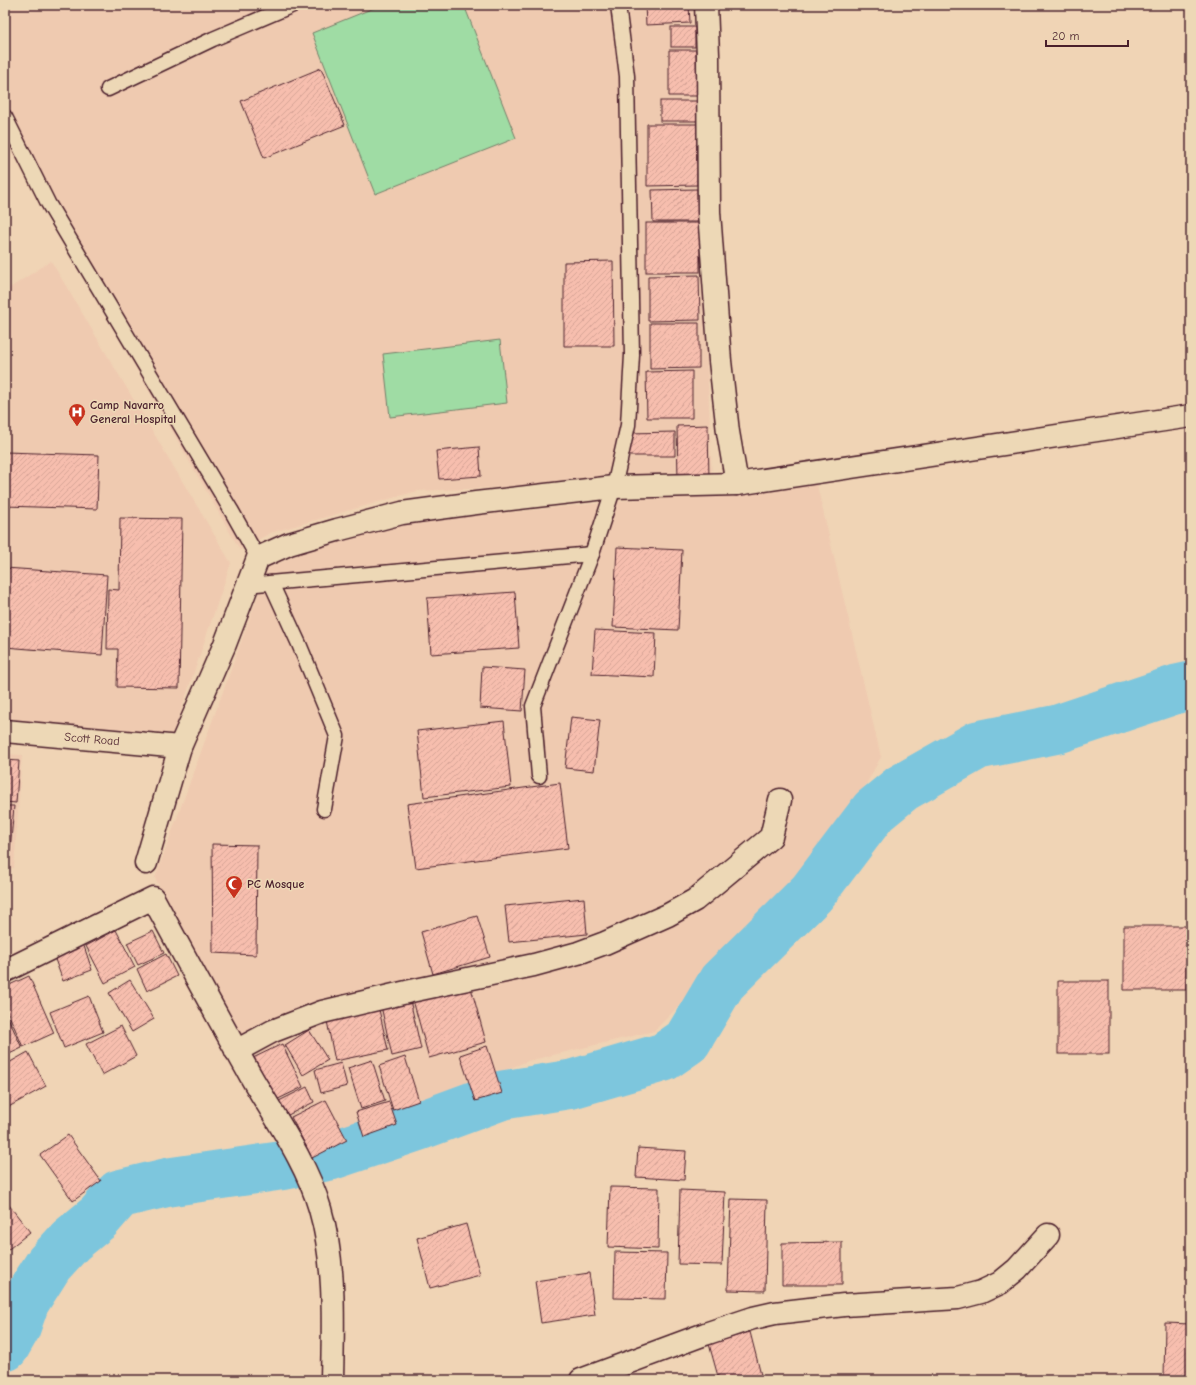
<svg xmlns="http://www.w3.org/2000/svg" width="1196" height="1385" font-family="'Comic Neue',sans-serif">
  <defs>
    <pattern id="building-hatch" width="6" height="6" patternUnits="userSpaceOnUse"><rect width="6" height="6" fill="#f7beae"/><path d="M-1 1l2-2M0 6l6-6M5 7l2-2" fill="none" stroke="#d5a396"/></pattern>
  </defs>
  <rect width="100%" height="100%" fill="#f0d4b5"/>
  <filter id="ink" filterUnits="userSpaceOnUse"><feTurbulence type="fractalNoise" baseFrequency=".025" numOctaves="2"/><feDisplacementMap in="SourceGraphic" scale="8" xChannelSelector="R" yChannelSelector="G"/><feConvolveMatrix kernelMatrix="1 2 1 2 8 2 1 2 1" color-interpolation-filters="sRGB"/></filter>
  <g filter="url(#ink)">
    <g fill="#efcab0">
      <polygon points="5,5 693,5 712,479 417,491 270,533 240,550 5,139"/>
      <polygon points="51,261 231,563 173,734 5,719 5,291"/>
      <polygon points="816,481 881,757 825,860 654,1031 528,1061 303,1151 155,878 268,568 322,544 385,525"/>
      <polygon points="5,754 22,755 14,868 5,868"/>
    </g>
    <g fill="#9fdca4" stroke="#747e68">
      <polygon points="381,5 464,5 516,138 375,194 312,33"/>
      <polygon points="500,340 507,403 390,417 383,354"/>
    </g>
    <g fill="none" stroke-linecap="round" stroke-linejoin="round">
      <polyline stroke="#7dc6dd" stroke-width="49" points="5,1347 16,1328 25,1302 49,1264 71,1240 99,1217 119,1194 169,1182 286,1165 330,1156 419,1126 503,1095 572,1084 664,1057 687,1041 722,982 812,893 874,811 902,788 978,745 1058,729 1177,689 1191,686"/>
    </g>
    <g fill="url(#building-hatch)" stroke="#4a1f2b">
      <polygon points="645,5 689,5 690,23 646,25"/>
      <rect x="671" y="27" width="24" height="20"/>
      <polygon points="669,50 696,50 697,96 669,96"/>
      <polygon points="321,68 345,125 264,158 241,101"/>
      <rect x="660" y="101" width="37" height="20"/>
      <polygon points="647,124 697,124 697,185 647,186"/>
      <polygon points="697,189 698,222 653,222 652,190"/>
      <rect x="646" y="223" width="54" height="49"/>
      <polygon points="613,261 614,346 564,346 564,262"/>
      <polygon points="699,275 700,320 648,321 648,276"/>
      <polygon points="650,323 699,323 699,368 650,369"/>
      <polygon points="692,371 692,418 647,418 646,372"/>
      <polygon points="708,425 709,480 678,480 677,426"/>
      <polygon points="675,432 675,456 629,456 629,433"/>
      <polygon points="479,447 481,476 439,479 436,451"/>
      <polygon points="5,452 99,455 97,509 5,506"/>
      <polygon points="120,518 182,519 179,688 117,687 118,649 107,649 108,589 119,590"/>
      <polygon points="617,547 682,550 678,630 613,627"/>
      <polygon points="5,568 107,575 102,655 5,647"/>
      <polygon points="515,592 519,648 431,654 427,598"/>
      <polygon points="595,630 656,633 654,677 592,674"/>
      <polygon points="482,667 525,670 522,711 480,708"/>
      <polygon points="571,717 600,720 594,771 565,768"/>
      <polygon points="504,721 511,787 424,797 417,731"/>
      <polygon points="5,760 19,761 16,803 5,802"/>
      <polygon points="560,783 568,848 416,868 407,804"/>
      <polygon points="5,806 14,806 9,862 5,862"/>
      <polygon points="212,844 257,845 256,955 213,953"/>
      <polygon points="584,898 587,934 509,942 505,906"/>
      <polygon points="477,916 490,957 433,974 421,932"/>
      <polygon points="1124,926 1187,926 1186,990 1124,990"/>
      <polygon points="1191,929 1191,976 1189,976"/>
      <polygon points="116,930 135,967 105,983 86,946"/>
      <polygon points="153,931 164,953 138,965 127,943"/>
      <polygon points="83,943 92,970 63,981 53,954"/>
      <polygon points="166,954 177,976 147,991 137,969"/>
      <polygon points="29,976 54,1033 23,1047 5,1006 5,987"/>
      <polygon points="130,980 154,1019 132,1032 109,993"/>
      <rect x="1058" y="981" width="51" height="73"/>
      <polygon points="470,984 486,1042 429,1058 413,1000"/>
      <polygon points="1191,984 1191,1030 1188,1030"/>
      <polygon points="89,996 103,1032 64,1048 50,1012"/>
      <polygon points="410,1000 421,1049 392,1056 381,1006"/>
      <polygon points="378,1005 388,1050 335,1061 326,1016"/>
      <polygon points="5,1011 22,1048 5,1056"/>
      <polygon points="121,1026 136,1056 102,1075 86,1044"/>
      <polygon points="309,1030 328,1060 303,1075 285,1045"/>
      <polygon points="282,1044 303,1087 272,1102 251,1059"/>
      <polygon points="487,1046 502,1093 475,1101 460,1055"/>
      <polygon points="28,1052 46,1086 5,1109 5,1065"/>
      <polygon points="405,1057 419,1101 393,1110 379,1066"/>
      <polygon points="372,1060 385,1101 361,1109 348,1068"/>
      <polygon points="341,1063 347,1086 321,1093 315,1070"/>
      <polygon points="307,1087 314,1102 286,1116 279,1101"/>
      <polygon points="326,1100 347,1140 312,1158 291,1117"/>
      <polygon points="389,1102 397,1125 364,1137 356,1112"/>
      <polygon points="68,1135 101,1181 73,1201 40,1155"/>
      <polygon points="638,1148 686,1151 684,1180 636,1177"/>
      <polygon points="610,1187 659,1188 658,1249 608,1247"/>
      <polygon points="680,1190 725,1192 722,1265 678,1264"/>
      <polygon points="731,1199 767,1200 765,1291 728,1290"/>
      <polygon points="5,1200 30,1232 5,1252"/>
      <polygon points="466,1224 480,1275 430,1288 417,1238"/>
      <polygon points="842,1242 842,1285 782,1285 782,1243"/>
      <polygon points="615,1252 667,1253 666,1299 614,1298"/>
      <polygon points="589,1273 595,1315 541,1323 535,1281"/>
      <polygon points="1165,1323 1191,1324 1191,1380 1164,1380"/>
      <polygon points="750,1332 761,1375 744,1380 719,1380 709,1344"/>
    </g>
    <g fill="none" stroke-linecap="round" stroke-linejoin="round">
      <defs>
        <g id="service">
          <polyline points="108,89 213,39 293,5"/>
          <polyline points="5,117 48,203 231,510 258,558"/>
          <polyline points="271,583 299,644 337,736 324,809"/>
          <polyline points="247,585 592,554"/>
          <polyline points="539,776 533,706 592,554 614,487 628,425 632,355 627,76 618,5"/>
        </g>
        <g id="minor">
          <polyline points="706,5 708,55 709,212 720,361 728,432 737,484"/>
          <polyline points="146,863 180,747"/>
          <polyline points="236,1051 273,1031 322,1012 411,991 534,965 578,953 605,943 668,915 695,900 771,837 780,800"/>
          <polyline points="581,1380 705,1334 753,1318 775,1313 844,1305 958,1298 981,1292 1000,1283 1017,1269 1048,1235"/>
        </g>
        <g id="tertiary">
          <polyline points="5,731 180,747 225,644 258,558 289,544 337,530 402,513 476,503 614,487 737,484 1191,416"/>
          <path d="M5,971L153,898C186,959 219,1020 253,1080C277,1121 307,1164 320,1209C336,1264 333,1324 332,1380"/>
        </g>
      </defs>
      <use href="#service" stroke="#4a1f2b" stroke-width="17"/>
      <use href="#minor" stroke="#4a1f2b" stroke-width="25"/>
      <use href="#tertiary" stroke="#4a1f2b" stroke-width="25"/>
      <use href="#service" stroke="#edd8b6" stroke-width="14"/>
      <use href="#minor" stroke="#edd8b6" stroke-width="22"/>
      <use href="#tertiary" stroke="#edd8b6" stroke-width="22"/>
    </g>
  </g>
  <defs>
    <symbol id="hospital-pin" viewBox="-11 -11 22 30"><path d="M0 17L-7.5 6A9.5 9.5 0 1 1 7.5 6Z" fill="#c8321e" stroke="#edd8b6"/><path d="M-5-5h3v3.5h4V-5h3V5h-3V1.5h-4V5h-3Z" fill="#fff"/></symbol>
    <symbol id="mosque-pin" viewBox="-11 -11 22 30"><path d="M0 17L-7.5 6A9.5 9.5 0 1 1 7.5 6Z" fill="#c8321e" stroke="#edd8b6"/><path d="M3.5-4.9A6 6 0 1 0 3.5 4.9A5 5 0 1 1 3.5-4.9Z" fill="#fff"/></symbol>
  </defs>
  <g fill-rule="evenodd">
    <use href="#hospital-pin" x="67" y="402" width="20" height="27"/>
    <use href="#mosque-pin" x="224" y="874" width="20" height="27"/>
  </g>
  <g text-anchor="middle" stroke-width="3" stroke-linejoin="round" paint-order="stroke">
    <g font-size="12" font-weight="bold" fill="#4a1f2b" stroke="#edd8b6" text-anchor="start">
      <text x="90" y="409">Camp Navarro<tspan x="90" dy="14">General Hospital</tspan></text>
      <text x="247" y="888">PC Mosque</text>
    </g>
    <g font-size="12" fill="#4a1f2b" stroke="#edd8b6">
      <text transform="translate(92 739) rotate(5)" y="4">Scott Road</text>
    </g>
  </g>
  <rect width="1196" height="1385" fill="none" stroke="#edd8b6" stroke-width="20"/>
  <rect x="10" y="10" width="1176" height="1365" fill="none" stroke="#4a1f2b" stroke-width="1.5" filter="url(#ink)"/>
  <path d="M1046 40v6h82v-6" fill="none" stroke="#4a1f2b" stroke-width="2"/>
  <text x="1052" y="40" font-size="12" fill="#4a1f2b" stroke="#edd8b6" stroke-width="3" paint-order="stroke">20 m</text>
</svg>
